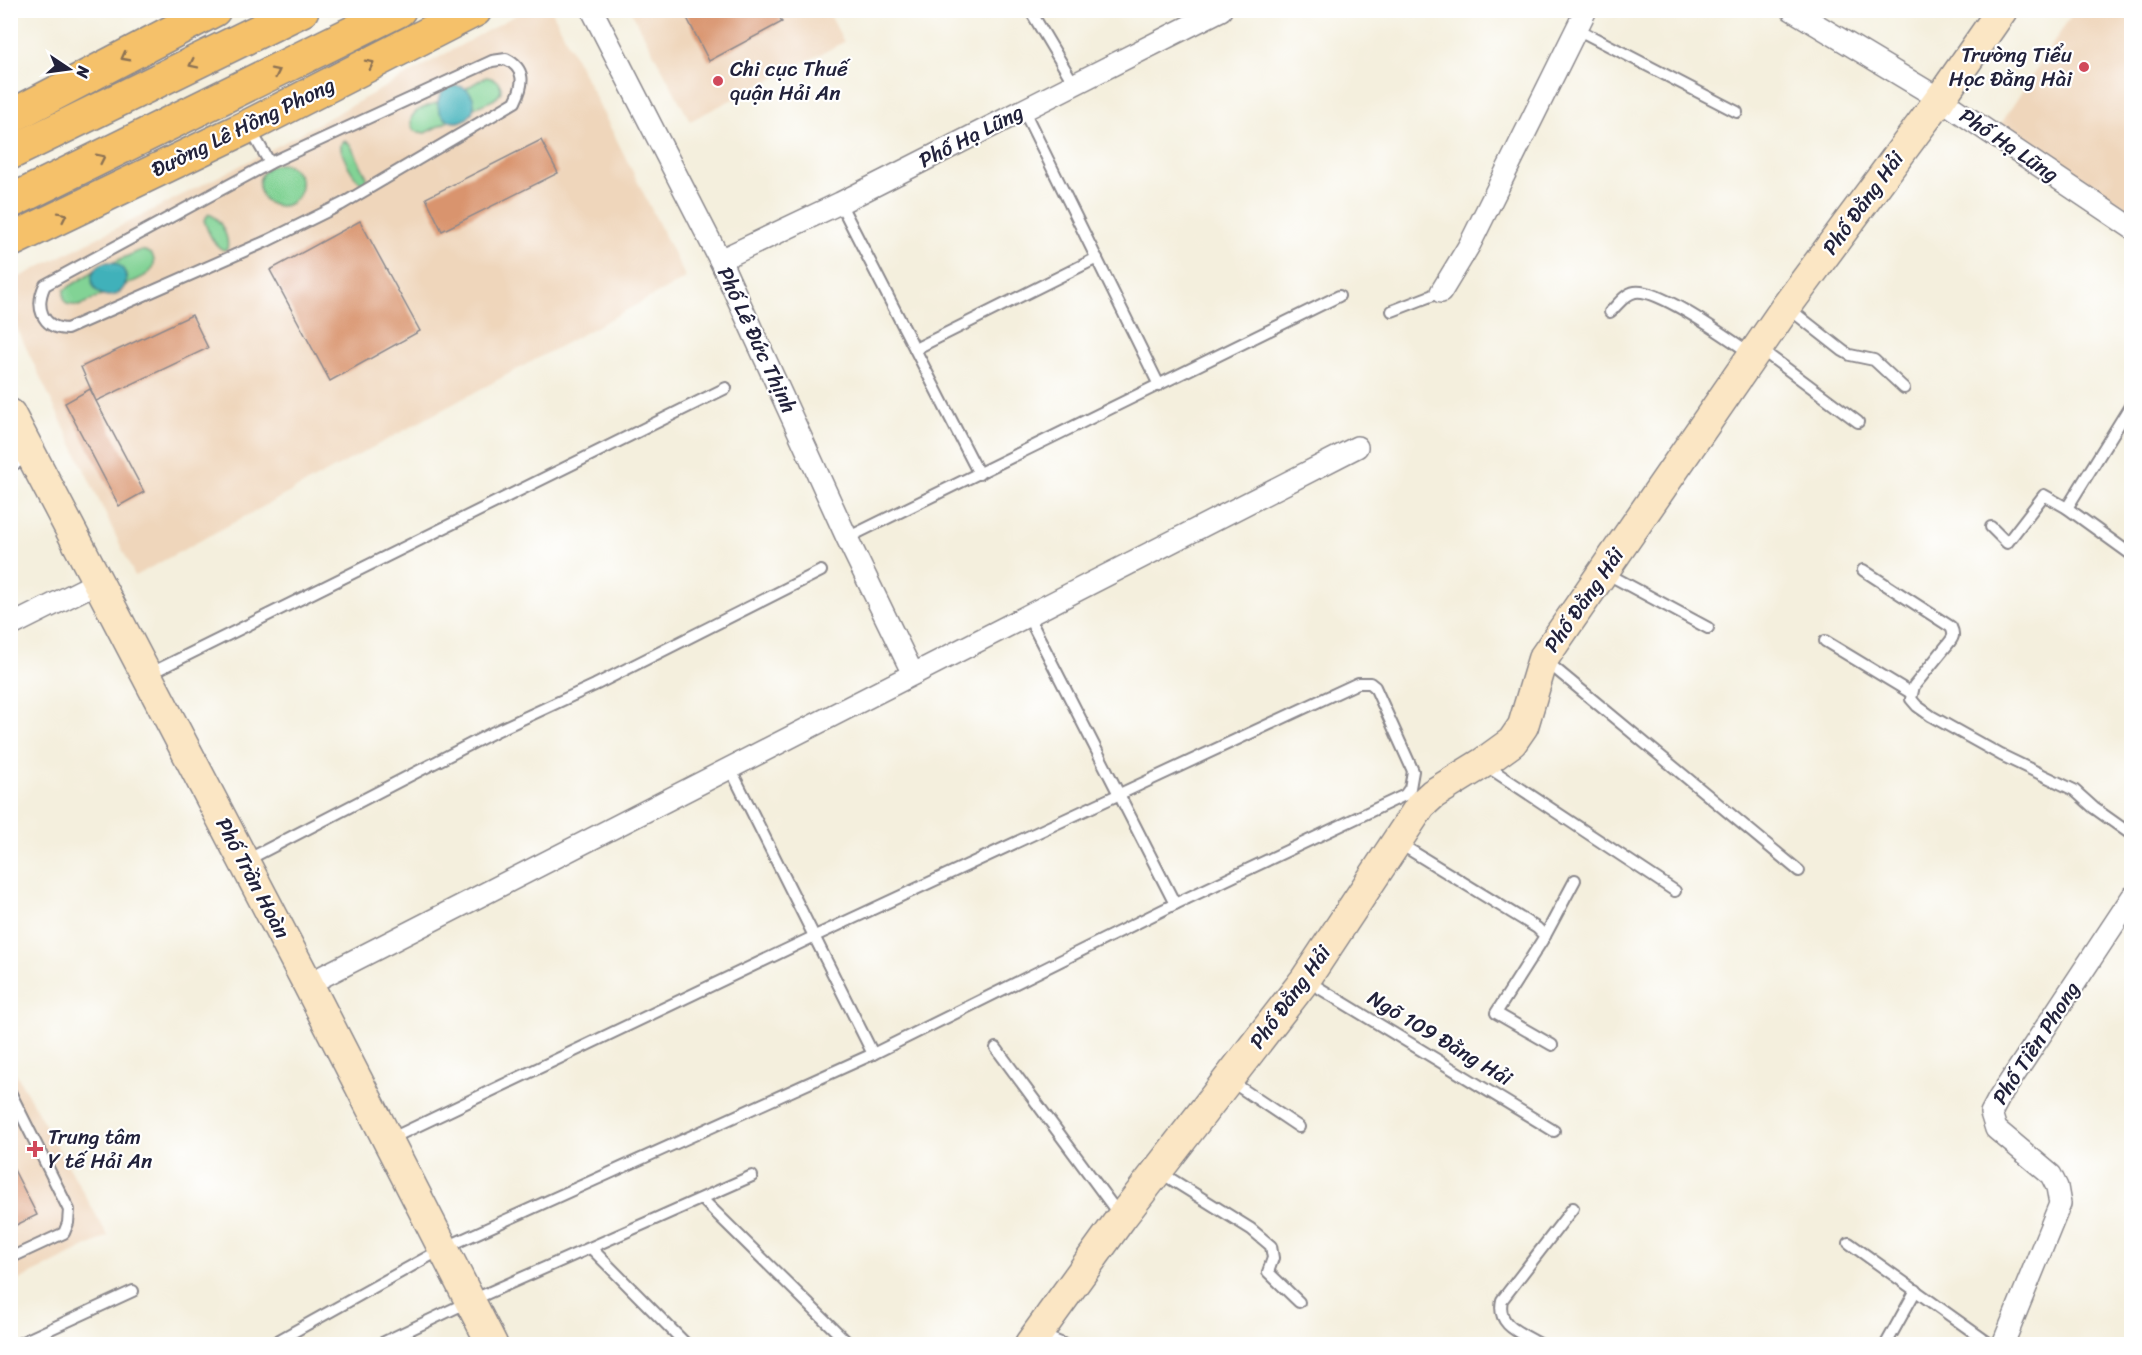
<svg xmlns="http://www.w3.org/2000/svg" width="2142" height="1355" font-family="Sriracha,sans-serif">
  <rect width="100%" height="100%" fill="#fff"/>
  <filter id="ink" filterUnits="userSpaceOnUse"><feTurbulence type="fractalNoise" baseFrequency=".0167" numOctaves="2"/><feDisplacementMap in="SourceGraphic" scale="12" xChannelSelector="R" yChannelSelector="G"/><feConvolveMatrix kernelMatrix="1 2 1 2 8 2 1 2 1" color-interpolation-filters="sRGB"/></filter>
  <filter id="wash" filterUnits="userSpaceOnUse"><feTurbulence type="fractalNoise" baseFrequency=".008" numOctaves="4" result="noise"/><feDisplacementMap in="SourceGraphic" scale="24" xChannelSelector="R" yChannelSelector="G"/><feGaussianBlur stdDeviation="1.35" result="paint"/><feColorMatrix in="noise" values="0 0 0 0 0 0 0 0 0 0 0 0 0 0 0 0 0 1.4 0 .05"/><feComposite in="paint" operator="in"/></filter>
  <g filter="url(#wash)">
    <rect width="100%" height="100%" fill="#f4efdd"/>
    <g fill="#efd6bb">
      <polygon points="525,10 552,11 686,278 135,576 11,316 10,282 263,154"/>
      <polygon points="631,11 828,11 844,42 690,121"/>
      <polygon points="2074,11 2131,11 2131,210 2001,124"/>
      <polygon points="10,1063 108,1236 11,1284 10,1284"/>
    </g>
    <g fill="#82d395" stroke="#527a68" stroke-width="1.5">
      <path d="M485,77C500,78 508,91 493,100C487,103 480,105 474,108C474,100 471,93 465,89Z"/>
      <path d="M439,102C438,110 442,116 449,121L425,133L414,131C403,112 424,107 439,102Z"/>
      <path d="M344,141L350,144L367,177L365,185C356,183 339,153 341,144Z"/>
      <circle cx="280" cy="185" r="21"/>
      <path d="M209,214C220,218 230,238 227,249L224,250C214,247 207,230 204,220Z"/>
      <path d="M139,251H145L152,254C161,273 140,278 126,285C128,273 123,268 114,262Z"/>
      <path d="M94,271C91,281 94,290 102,295L79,306L67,304L64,300V290Z"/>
    </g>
    <g fill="#41b1ba" stroke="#326a7a" stroke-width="1.5">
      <circle cx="456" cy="104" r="18"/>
      <circle cx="109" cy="279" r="17"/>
    </g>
    <g id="blocks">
      <g fill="#d9946e">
        <polygon points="683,10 776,10 782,22 709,61"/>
        <polygon points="541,140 558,173 442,231 426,198"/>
        <polygon points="360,221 420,331 330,381 270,270"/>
        <polygon points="192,315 208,348 96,401 144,492 119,506 65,403 90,389 96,401 81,367"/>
        <polygon points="10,1162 37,1215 10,1228"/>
      </g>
    </g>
  </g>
  <g filter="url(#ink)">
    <use href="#blocks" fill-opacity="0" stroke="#8b888c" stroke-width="1.5"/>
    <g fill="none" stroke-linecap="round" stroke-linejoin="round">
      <defs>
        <g id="lane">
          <polyline points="1030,10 1074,84"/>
          <polyline points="1577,29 1737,112"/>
          <path d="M506,59C526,69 524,84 515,102L342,204L267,241L67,329C41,328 35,306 45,285L270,163L492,61Z"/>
          <polyline points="1023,109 1159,385"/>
          <polyline points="250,129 270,163"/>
          <polyline points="840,203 979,474"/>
          <polyline points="1787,307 1843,351 1850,355 1874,360 1904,388"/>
          <polyline points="1392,311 1441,292"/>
          <path d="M1610,312C1618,305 1624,294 1635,292C1659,288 1729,339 1750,353"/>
          <polyline points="1759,348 1858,422"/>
          <polyline points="915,349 1097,258"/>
          <polyline points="10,466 29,457"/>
          <polyline points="2067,508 2132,555"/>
          <polyline points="1991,527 2007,543 2044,495 2067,508 2132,403"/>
          <polyline points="847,538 1339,296"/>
          <path d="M1863,570L1951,627C1955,635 1953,638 1948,644L1914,686L1911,699L1917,706L1931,716L2001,755L2074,790L2094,808L2132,835"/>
          <polyline points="1604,572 1708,628"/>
          <polyline points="1028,616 1175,904"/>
          <polyline points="1825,641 1911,693"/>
          <polyline points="1546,661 1799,871"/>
          <polyline points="149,674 726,388"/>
          <polyline points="1485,765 1675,891"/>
          <polyline points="730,768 873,1054"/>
          <polyline points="1397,842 1537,928 1545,936 1496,1013 1552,1045"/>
          <polyline points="245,861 494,732 595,685 821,571"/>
          <polyline points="1545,936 1575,880"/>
          <polyline points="1306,980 1554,1131"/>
          <polyline points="996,1048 1120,1216"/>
          <polyline points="1229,1080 1299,1127"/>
          <polyline points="10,1092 69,1210 68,1223 64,1233 10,1258"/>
          <polyline points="1158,1171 1251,1229 1271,1246 1273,1258 1268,1272 1299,1302"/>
          <polyline points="702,1199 849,1344"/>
          <polyline points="1849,1243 1990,1344"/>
          <polyline points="591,1248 686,1344"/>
          <polyline points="1041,1335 1063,1344"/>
          <polyline points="18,1344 133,1291"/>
          <polyline points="272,1344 442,1249 873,1054 1175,904 1405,795 1410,788 1413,771 1375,687 1370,683 1358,683 815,936 388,1140"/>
          <polyline points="380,1344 470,1301 752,1176"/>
          <path d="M1540,1344C1521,1333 1496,1326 1502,1300L1573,1208"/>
          <polyline points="1886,1344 1916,1290"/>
        </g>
        <g id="street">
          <polyline points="592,10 720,260 847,538 913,674"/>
          <polyline points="1792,10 1940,99 2132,228"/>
          <polyline points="720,260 840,203 1221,10"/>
          <polyline points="1441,292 1470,244 1586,10"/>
          <polyline points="10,626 98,582"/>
          <polyline points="308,984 1357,447"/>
          <polyline points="2003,1344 2060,1204 2057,1187 2051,1175 1996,1129 1991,1113 1999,1098 2132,897"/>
        </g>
        <g id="secondary">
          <polyline points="10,414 308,984 492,1344"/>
          <polyline points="1030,1344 1121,1218 1305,980 1421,805 1433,794 1483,763 1512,742 1523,726 1543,659 1786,307 1940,99 2002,10"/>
        </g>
        <g id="primary">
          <polyline points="10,117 214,10"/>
          <polyline points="10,153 302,10"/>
          <polyline points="10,202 399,10"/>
          <polyline points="10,241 249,126 475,10"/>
        </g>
      </defs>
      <use href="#lane" stroke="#8b888c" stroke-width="14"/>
      <use href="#street" stroke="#8b888c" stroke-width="24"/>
      <use href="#secondary" stroke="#8b888c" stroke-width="33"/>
      <use href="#primary" stroke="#8b888c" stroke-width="36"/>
      <use href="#lane" stroke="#fff" stroke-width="10"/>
      <use href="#street" stroke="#fff" stroke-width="21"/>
      <use href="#secondary" stroke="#fbe6c4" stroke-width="30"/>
      <use href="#primary" stroke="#f5c16b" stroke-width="33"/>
    </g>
    <defs><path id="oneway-chevron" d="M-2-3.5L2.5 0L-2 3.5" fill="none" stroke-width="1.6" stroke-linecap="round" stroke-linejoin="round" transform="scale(1.5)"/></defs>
    <g stroke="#8c7253">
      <use href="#oneway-chevron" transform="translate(125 57) rotate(152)"/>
      <use href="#oneway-chevron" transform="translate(193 64) rotate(154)"/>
      <use href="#oneway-chevron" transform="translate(370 64) rotate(-27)"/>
      <use href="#oneway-chevron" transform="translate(276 72) rotate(-26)"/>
      <use href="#oneway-chevron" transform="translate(101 158) rotate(-26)"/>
      <use href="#oneway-chevron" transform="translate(63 216) rotate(-26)"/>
    </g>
  </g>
  <g fill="#d1495b" stroke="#fff" stroke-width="2">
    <circle cx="2084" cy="67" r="6"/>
    <circle cx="718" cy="81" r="6"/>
    <path d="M32 1140h6v6h6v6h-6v6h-6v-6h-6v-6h6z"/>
  </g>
  <g text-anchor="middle" stroke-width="4.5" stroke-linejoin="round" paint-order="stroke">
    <g font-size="21" fill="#22223b" stroke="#fff" text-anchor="start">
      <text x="2072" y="62" text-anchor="end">Trường Tiểu<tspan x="2072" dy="24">Học Đằng Hài</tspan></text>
      <text x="730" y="76">Chi cục Thuế<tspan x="730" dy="24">quận Hải An</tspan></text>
      <text x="48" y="1144">Trung tâm<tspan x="48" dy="24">Y tế Hải An</tspan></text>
    </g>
    <g font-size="21" fill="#22223b" stroke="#fff">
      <text transform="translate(243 127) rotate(-26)" y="7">Đường Lê Hồng Phong</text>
      <text transform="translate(971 136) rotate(-27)" y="7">Phố Hạ Lũng</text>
      <text transform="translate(2009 145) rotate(34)" y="7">Phố Hạ Lũng</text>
      <text transform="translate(1863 203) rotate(-54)" y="7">Phố Đằng Hải</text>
      <text transform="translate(757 340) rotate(65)" y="7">Phố Lê Đức Thịnh</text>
      <text transform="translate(1584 600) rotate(-55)" y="7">Phố Đằng Hải</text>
      <text transform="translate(253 878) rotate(62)" y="7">Phố Trần Hoàn</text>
      <text transform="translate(1290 997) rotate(-54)" y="7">Phố Đằng Hải</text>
      <text transform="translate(1440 1038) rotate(31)" y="7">Ngõ 109 Đằng Hải</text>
      <text transform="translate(2036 1043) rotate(-57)" y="7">Phố Tiền Phong</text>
    </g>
  </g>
  <rect width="2142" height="1355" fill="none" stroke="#fff" stroke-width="36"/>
  <g transform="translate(69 69) rotate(103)" stroke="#ffffff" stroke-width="4.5" paint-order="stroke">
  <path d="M0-4.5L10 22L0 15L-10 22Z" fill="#22223b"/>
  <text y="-9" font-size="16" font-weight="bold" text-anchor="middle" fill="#22223b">N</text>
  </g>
</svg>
